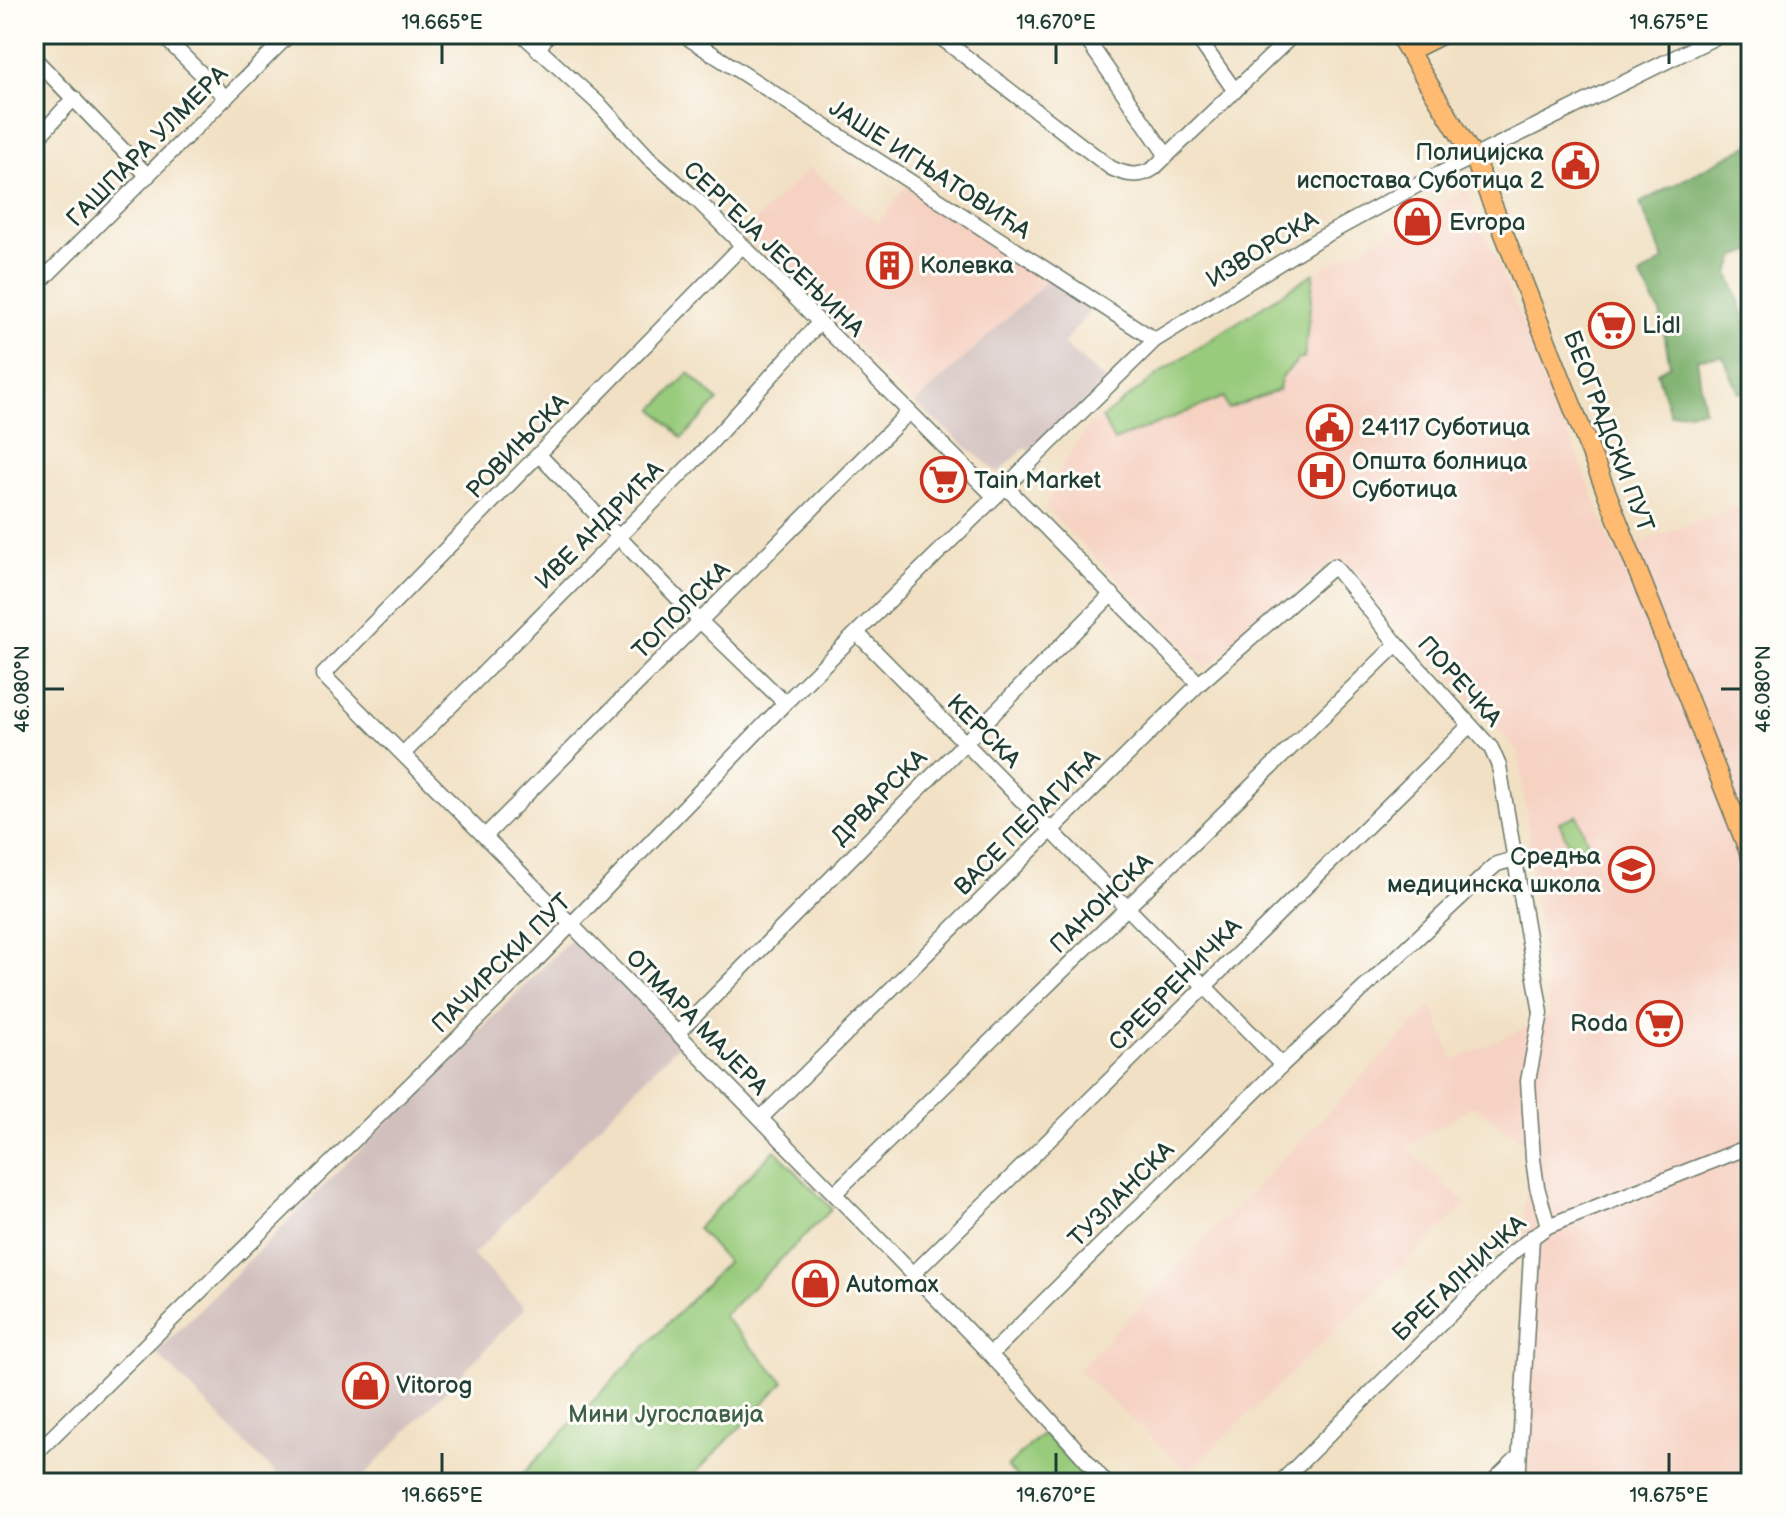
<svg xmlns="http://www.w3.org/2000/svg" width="1785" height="1517" font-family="'Balsamiq Sans',sans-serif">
  <rect width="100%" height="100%" fill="#fdfcf7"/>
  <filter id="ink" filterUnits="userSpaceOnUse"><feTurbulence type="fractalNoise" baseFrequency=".0125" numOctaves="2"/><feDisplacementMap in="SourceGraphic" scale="16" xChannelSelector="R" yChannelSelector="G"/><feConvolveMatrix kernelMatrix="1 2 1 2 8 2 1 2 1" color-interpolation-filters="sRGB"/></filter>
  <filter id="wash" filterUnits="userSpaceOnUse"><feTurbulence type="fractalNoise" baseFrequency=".006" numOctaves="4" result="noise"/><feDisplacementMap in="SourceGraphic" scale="32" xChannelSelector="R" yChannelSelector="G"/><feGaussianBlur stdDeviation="1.8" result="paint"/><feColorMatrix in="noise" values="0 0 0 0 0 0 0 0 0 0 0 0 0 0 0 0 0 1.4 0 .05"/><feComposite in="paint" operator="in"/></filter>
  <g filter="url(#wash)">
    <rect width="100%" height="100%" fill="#f1e0c3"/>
    <g fill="#f6d2c3">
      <polygon points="809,168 878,223 906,186 1051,277 915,404 746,230"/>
      <polygon points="1467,190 1580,461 1614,552 1751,502 1751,1483 1514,1483 1527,1144 1474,1105 1406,1148 1467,1204 1188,1472 1078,1370 1432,1005 1453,1061 1550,1016 1519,752 1336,558 1206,667 1045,507 1051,495 1047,489 1091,423 1102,418 1165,369 1314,273"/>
    </g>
    <g fill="#d1bfbd">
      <polygon points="1051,277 1079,291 1074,298 1093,308 1063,344 1105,380 1037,449 1032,447 1029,451 1026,447 998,473 915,404"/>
      <polygon points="576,934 680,1043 473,1255 525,1308 357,1483 285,1483 156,1353"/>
    </g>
    <g fill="#98cb7b" stroke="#5c8458" stroke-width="2">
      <polygon points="1314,273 1304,359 1299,359 1281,378 1279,390 1228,409 1224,397 1114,441 1102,418 1165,369"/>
      <polygon points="689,373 718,401 682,438 654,409"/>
      <polygon points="1577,815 1591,851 1574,857 1559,822"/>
      <polygon points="775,1150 832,1209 723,1316 784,1382 686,1483 514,1483 727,1262 697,1228"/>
      <polygon points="1043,1433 1091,1483 1023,1483 1007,1467"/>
    </g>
    <polygon fill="#7aaf6b" stroke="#4c7650" stroke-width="2" points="1751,144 1751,251 1736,256 1729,273 1751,336 1751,389 1739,393 1723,356 1697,358 1704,410 1670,414 1657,372 1670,365 1660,312 1640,276 1664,260 1640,203"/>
  </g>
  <g filter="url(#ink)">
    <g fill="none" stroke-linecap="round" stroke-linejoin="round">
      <defs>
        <g id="minor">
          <polyline points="161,34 226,98"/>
          <polyline points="522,34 601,106 649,158 698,201 994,496"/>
          <polyline points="682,34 1155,340"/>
          <path d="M936,34L1111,168C1126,175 1140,178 1154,168L1294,34"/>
          <polyline points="1083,34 1167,156"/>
          <polyline points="1195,34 1235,91"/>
          <polyline points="538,50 548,34"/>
          <polyline points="34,58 148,176"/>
          <polyline points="34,142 74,98"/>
          <path d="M742,246L323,675C471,821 616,970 761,1119C878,1239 997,1356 1106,1483"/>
          <polyline points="34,288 290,34"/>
          <polyline points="539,455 701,622 785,703"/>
          <polyline points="1005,486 1199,684"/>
          <polyline points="857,633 1282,1065"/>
          <polyline points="403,754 697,458 819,323"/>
          <polyline points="485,836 908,413"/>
          <polyline points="679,1032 1112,594"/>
          <polyline points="761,1118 1199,684 1334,566 1397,644 1491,748 1499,766 1541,1013 1528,1081 1533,1159 1537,1187 1548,1226"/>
          <polyline points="835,1193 1397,644"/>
          <polyline points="913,1274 1469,726"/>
          <polyline points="991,1354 1282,1065 1490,870 1497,864 1515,859"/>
          <polyline points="34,1455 532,965 785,703 1155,340 1315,241 1425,181 1722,34"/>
          <polyline points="987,1483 991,1479"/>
          <polyline points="1280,1483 1513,1252 1548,1226 1751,1146"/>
          <polyline points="1491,1483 1519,1456"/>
          <polyline points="1518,1483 1532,1237"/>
        </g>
        <g id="major">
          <polyline points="1398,34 1474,158 1751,857"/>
          <polyline points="1409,51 1443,34"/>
        </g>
      </defs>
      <use href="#minor" stroke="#687666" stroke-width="17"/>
      <use href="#major" stroke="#687666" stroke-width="21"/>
      <use href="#minor" stroke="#fff" stroke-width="14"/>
      <use href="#major" stroke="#febb71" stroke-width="18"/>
    </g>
  </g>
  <path fill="none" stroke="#1f3d34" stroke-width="3" d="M442,44V64M1056,44V64M1669,44V64M44,689H64M1721,689H1741M442,1453V1473M1056,1453V1473M1669,1453V1473"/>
  <defs>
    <symbol id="civic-ring" viewBox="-11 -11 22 22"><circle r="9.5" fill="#fdfcf7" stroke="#c8321e" stroke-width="1.5"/><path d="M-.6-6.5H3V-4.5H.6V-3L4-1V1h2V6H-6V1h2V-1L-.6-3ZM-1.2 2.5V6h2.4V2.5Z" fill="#c8321e"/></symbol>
    <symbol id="shop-ring" viewBox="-11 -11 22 22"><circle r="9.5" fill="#fdfcf7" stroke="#c8321e" stroke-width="1.5"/><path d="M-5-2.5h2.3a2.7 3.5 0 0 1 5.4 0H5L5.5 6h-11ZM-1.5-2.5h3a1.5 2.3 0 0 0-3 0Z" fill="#c8321e"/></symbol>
    <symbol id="building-ring" viewBox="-11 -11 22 22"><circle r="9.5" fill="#fdfcf7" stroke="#c8321e" stroke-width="1.5"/><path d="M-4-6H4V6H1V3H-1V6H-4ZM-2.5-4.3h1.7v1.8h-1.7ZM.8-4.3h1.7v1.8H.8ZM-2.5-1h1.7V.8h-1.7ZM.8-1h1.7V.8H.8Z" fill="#c8321e"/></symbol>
    <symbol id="supermarket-ring" viewBox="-11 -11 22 22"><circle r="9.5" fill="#fdfcf7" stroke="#c8321e" stroke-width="1.5"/><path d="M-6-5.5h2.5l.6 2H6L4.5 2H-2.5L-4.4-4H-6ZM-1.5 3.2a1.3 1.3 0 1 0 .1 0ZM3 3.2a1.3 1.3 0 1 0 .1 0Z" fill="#c8321e"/></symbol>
    <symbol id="hospital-ring" viewBox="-11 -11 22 22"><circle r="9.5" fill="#fdfcf7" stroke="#c8321e" stroke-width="1.5"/><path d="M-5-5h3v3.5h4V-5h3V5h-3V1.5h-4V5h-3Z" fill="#c8321e"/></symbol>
    <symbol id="school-ring" viewBox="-11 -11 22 22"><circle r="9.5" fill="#fdfcf7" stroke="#c8321e" stroke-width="1.5"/><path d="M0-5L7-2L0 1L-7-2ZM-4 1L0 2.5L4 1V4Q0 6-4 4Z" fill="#c8321e"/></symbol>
  </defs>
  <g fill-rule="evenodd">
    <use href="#civic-ring" x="1550" y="140" width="51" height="51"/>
    <use href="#shop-ring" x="1392" y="196" width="51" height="51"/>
    <use href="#building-ring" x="864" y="240" width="51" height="51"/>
    <use href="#supermarket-ring" x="1586" y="300" width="51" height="51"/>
    <use href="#civic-ring" x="1304" y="402" width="51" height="51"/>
    <use href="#hospital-ring" x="1296" y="450" width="51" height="51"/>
    <use href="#supermarket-ring" x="918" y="454" width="51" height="51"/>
    <use href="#school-ring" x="1606" y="844" width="51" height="51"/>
    <use href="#supermarket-ring" x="1634" y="998" width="51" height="51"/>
    <use href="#shop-ring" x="790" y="1258" width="51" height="51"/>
    <use href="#shop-ring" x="340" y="1360" width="51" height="51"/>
  </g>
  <g text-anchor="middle" stroke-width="6" stroke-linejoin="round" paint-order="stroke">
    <g font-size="24" fill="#1f3d34" stroke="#fdfcf7">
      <text transform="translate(147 146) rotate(-45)" y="8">ГАШПАРА УЛМЕРА</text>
      <text transform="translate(930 169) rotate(33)" y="8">ЈАШЕ ИГЊАТОВИЋА</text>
      <text transform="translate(774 249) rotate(44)" y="8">СЕРГЕЈА ЈЕСЕЊИНА</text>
      <text transform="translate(1262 249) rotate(-31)" y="8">ИЗВОРСКА</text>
      <text transform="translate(1609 431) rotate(69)" y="8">БЕОГРАДСКИ ПУТ</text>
      <text transform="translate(517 446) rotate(-46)" y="8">РОВИЊСКА</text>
      <text transform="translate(599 525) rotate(-45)" y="8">ИВЕ АНДРИЋА</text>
      <text transform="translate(681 610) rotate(-45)" y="8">ТОПОЛСКА</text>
      <text transform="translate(1460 681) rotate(48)" y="8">ПОРЕЧКА</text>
      <text transform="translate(984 731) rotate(45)" y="8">КЕРСКА</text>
      <text transform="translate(879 797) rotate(-45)" y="8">ДРВАРСКА</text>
      <text transform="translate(1027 822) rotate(-45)" y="8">ВАСЕ ПЕЛАГИЋА</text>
      <text transform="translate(1101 903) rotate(-44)" y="8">ПАНОНСКА</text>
      <text transform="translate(501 963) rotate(-45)" y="8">ПАЧИРСКИ ПУТ</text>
      <text transform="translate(1175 984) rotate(-45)" y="8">СРЕБРЕНИЧКА</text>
      <text transform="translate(697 1022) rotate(46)" y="8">ОТМАРА МАЈЕРА</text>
      <text transform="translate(1121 1194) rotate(-45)" y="8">ТУЗЛАНСКА</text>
      <text transform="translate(1459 1278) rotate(-43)" y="8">БРЕГАЛНИЧКА</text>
    </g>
    <g font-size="24" fill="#1f3d34" stroke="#fdfcf7" text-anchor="start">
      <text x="1544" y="160" text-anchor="end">Полицијска<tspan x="1544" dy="28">испостава Суботица 2</tspan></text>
      <text x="1449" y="230">Evropa</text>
      <text x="920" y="273">Колевка</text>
      <text x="1642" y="333">Lidl</text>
      <text x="1361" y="435">24117 Суботица</text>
      <text x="1352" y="469">Општа болница<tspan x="1352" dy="28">Суботица</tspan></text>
      <text x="974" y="488">Tain Market</text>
      <text x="1601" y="864" text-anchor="end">Средња<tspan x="1601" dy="28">медицинска школа</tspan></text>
      <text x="1628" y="1031" text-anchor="end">Roda</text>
      <text x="846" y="1292">Automax</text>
      <text x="396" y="1393">Vitorog</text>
    </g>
    <g font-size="24" fill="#3d6046" stroke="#fdfcf7">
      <text x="666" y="1422">Мини Југославија</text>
    </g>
  </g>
  <rect width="1785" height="1517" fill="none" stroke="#fdfcf7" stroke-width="88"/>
  <rect x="44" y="44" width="1697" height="1429" fill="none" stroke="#1f3d34" stroke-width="3"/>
  <g font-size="20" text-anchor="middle" fill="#1f3d34">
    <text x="442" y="29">19.665°E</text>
    <text x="1056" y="29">19.670°E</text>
    <text x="1669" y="29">19.675°E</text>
    <text transform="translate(22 689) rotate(-90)" y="7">46.080°N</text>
    <text transform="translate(1763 689) rotate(-90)" y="7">46.080°N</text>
    <text x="442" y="1502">19.665°E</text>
    <text x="1056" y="1502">19.670°E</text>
    <text x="1669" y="1502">19.675°E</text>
  </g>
</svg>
